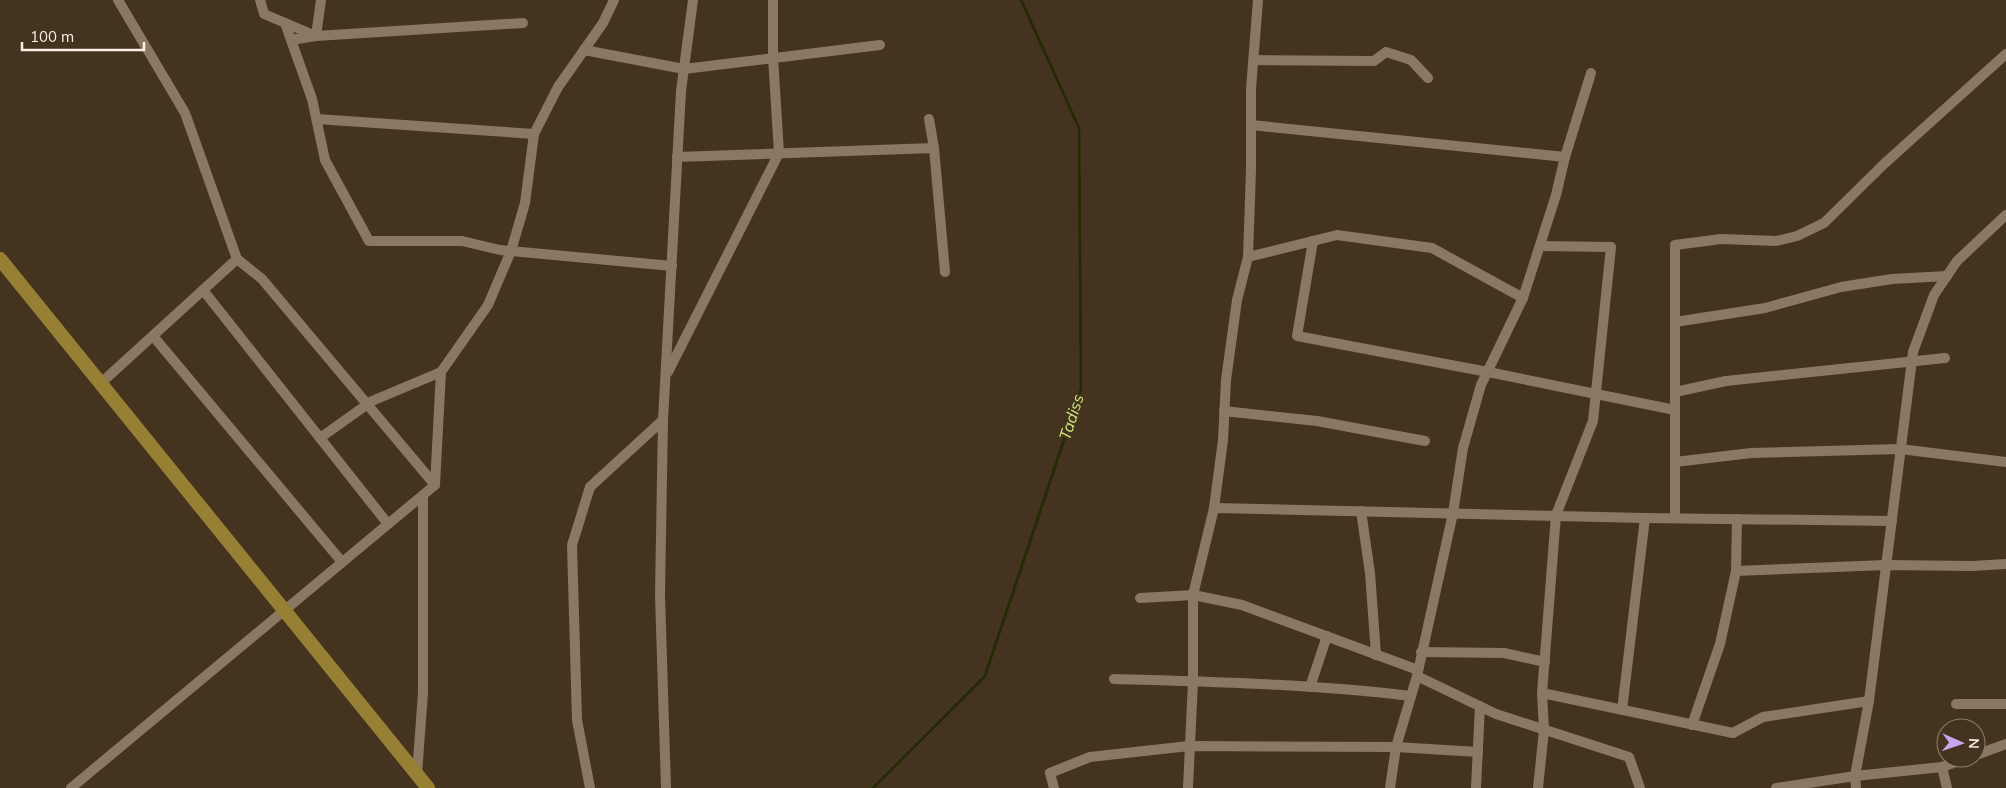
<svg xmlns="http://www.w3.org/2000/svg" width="2006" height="788" font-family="Mulish,sans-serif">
  <rect width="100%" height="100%" fill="#44331e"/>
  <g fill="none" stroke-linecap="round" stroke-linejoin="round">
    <polyline stroke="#222a00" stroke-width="2.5" points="873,788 985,676 1081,389 1079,128 1021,0"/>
    <g stroke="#8c7862" stroke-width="10">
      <polyline points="118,0 185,113 237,259 262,279 435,485"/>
      <polyline points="260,0 264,14 316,36 321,0"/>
      <polyline points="285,23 312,99 325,160 369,241 462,241 500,250 672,266"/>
      <polyline points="291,40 316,36 523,23"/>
      <polyline points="584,50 684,69 880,45"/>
      <polyline points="1254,60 1374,61 1386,52 1411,60 1428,78"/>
      <polyline points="317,119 534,134"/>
      <polyline points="929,119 934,148 945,272"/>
      <polyline points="1251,125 1565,157"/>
      <polyline points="677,157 934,148"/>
      <polyline points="1313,241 1297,336 1488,372 1675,410"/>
      <polyline points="1248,257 1337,235 1432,248 1523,298"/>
      <polyline points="203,290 388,524"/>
      <polyline points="1675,322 1765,308 1841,287 1892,279 1947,276"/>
      <polyline points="153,336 342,562"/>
      <polyline points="668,372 779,153 773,57 773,0"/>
      <polyline points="101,383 237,259"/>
      <polyline points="1675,392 1726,381 1945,358"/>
      <polyline points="1224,411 1317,421 1425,441"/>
      <polyline points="320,438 372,401 441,372"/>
      <polyline points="1675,462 1751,453 1900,449 2006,462"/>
      <polyline points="1214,508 1645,518 1892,521"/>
      <polyline points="1361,511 1370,573 1376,655"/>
      <polyline points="1675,518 1675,245 1721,239 1776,241 1797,236 1824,223 1884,164 2006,54"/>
      <polyline points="1736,571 1886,565 1972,566 2006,564"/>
      <polyline points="1140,598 1193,595 1242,605 1418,670"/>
      <polyline points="1421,652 1504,653 1545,662"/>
      <polyline points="1417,676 1496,714 1629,757 1640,788"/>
      <path d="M1114,679C1213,682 1313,684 1411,696"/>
      <polyline points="1310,687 1327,636"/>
      <polyline points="1542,693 1733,733 1763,717 1869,701"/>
      <polyline points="1956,704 2006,704"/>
      <polyline points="1622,710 1645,518"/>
      <polyline points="1692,725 1720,644 1736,571 1737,519"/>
      <polyline points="1976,755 2006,744"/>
      <polyline points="1942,767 1947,788"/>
      <polyline points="417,774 423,693 423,495"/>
      <polyline points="71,788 435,485 441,372 488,305 511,251 525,203 534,134 558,87 603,23 614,0"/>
      <polyline points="590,788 577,720 572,545 590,487 663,420"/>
      <polyline points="666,788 660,594 663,420 681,91 693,0"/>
      <polyline points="1054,788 1050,773 1090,757 1189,746 1396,747 1478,752"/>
      <polyline points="1188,788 1193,681 1193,595 1214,508 1223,440 1226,380 1237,300 1248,257 1251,170 1251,89 1258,0"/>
      <polyline points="1390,788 1396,747 1417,676 1453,513 1463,448 1481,385 1523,298 1556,195 1565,157 1591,73"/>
      <polyline points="1476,788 1480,706"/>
      <polyline points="1538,788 1544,730 1542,693 1556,515 1593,421 1611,247 1540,246"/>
      <polyline points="1776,788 1855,776 1942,767 1967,758"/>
      <polyline points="1856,788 1855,776 1869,701 1913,352 1934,295 1957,261 2006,215"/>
    </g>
    <polyline stroke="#978033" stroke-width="14" points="0,259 428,788"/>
  </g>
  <g text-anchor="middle" stroke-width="5" stroke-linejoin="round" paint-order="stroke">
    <g font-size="16" font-style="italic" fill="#d2eb81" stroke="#44331e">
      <text transform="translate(1071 417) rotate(-72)" y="6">Tadiss</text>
    </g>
  </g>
  <g transform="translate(1961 743) rotate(92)"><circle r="24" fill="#44331e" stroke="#8d7e6c"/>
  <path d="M0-4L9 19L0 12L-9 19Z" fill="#c8a6ef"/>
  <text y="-8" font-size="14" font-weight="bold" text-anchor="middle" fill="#faefe2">N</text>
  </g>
  <path d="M22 42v8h122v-8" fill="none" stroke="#faefe2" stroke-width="2.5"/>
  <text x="30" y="42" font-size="15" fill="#faefe2" stroke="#44331e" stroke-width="4" paint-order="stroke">100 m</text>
</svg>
